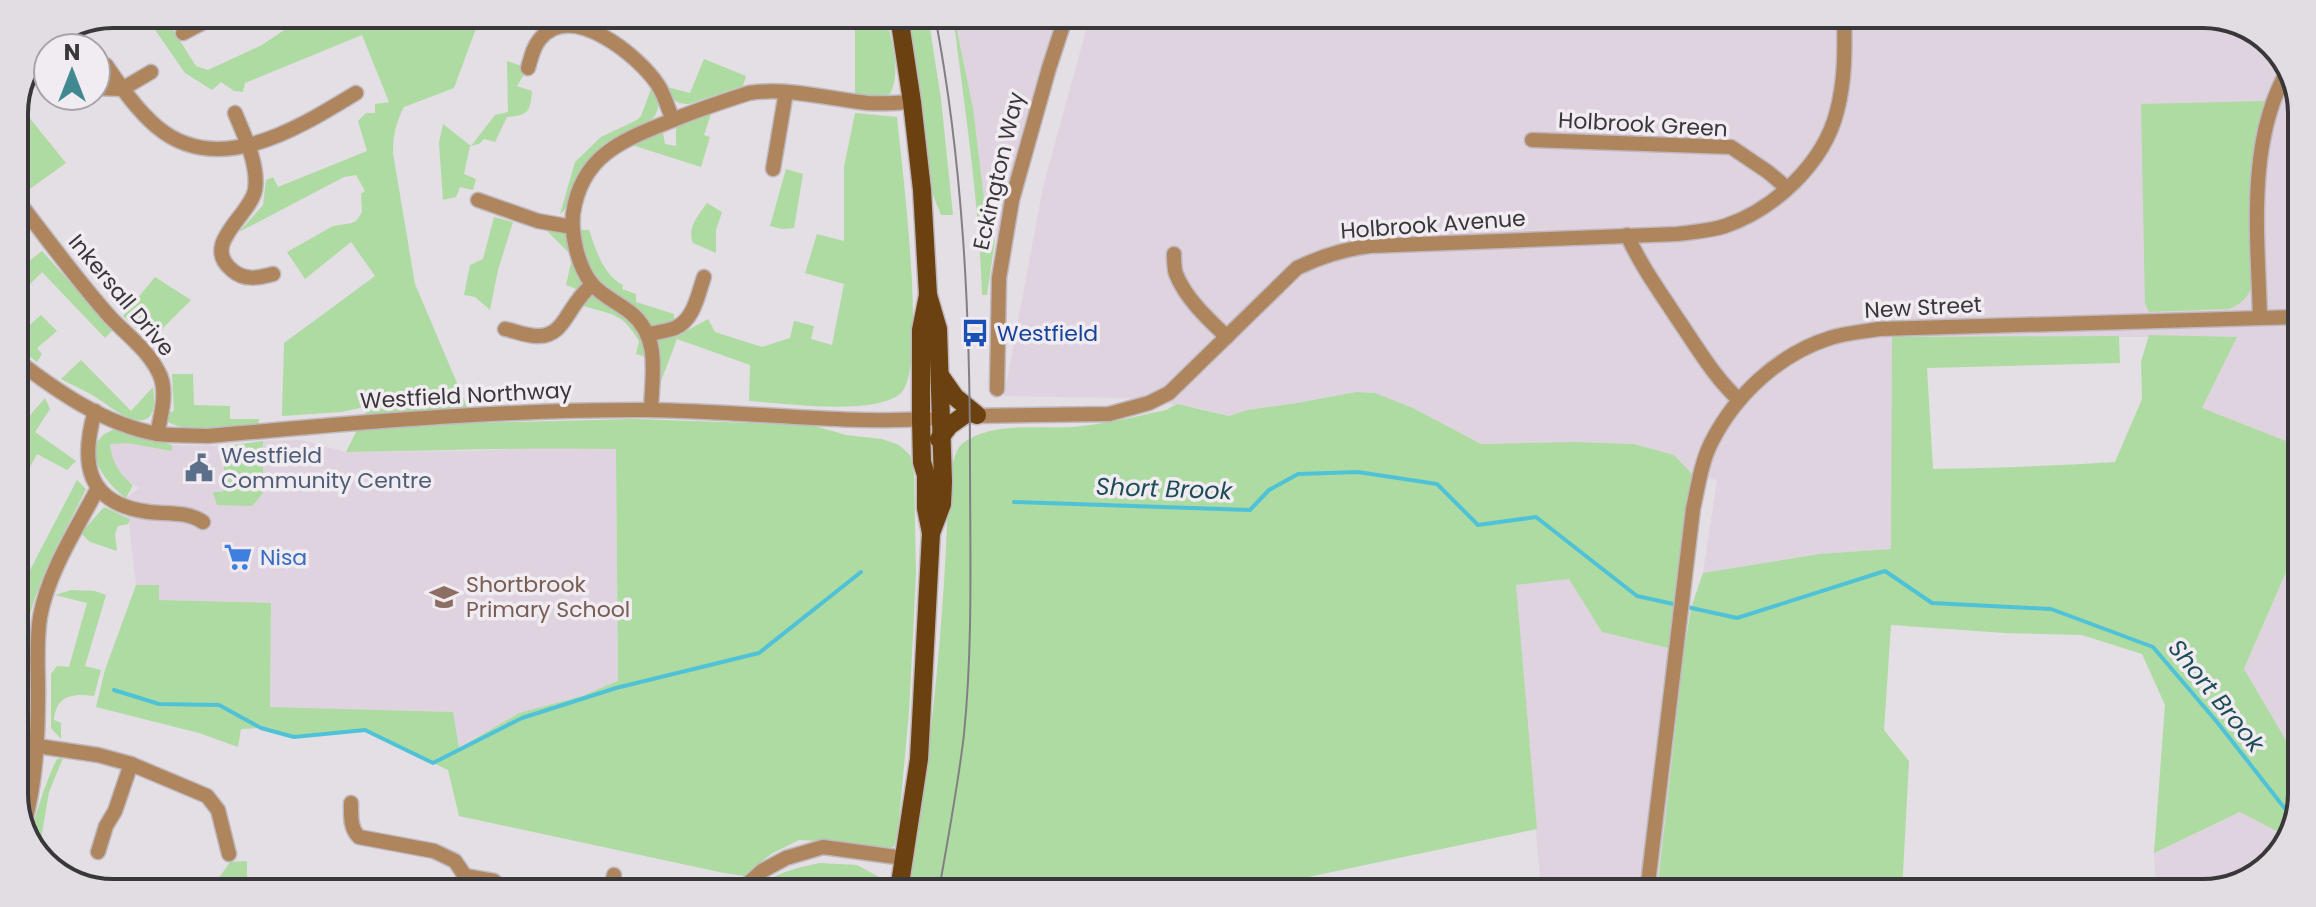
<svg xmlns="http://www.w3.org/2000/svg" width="2316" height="907" font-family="Poppins,sans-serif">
  <rect width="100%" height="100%" fill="#e4dee5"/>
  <g fill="#dfd3e0">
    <polygon points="954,16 1056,16 995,240 989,240 973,108"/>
    <polygon points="1090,16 2235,19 2282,53 2302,106 2299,446 2202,408 2237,337 1893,337 1892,549 1819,554 1703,573 1717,480 1693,475 1674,455 1634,444 1575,442 1481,444 1413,408 1375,393 1356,392 1297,403 1247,410 1229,416 1202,409 1129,398 1004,396 1043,187"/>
    <polygon points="300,440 346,452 472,451 545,447 616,449 618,682 582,696 519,713 459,748 452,712 270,707 271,603 158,600 158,585 136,585 126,498 139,488 122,476 111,460 109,443 127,443 172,451 172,445 225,446 223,493 216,505 263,493 263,441"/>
    <polygon points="2299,542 2297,759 2244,670"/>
    <polygon points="1569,578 1602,632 1684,652 1657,892 1541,891 1515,584"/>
    <polygon points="2241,812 2288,837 2258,876 2203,893 2156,893 2154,853"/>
  </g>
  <g fill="#addba1">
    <path d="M144,14H163L196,66L208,70L262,45L308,14L481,15L454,88L404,107C396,122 393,135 393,153L415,284L474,423L633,419L812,425L846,435L882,439L899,445L910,455L914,473L916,575L909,712L898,831L894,847L882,848L839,842L799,840L771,854L744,876L724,873L459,816L448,770L365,730L294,737L261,728L241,729L238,747L199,733L96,707L105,670L136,585H159V600L271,603L270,707L453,712L459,748L519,713L582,696L618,681L616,449C526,447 436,451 346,452L369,406L341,412L282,416L284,343L375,276L351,242L305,279L287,252L333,226L352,223L357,220L362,212L361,194L365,191L356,175L344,177L239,232L263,205L266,180L273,177L278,187L367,151L358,121L366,113H375V104L389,102L362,35L245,83L243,92L234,91L221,82L212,90L185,73Z"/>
    <path d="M831,16H886C891,40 902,72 890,94L879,97L855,95V22Z"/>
    <polygon points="909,16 928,16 941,99 953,215 941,215 931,190 922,101"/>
    <path d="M953,16H954L973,108L989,240H995L987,295H982C979,201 965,109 953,16Z"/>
    <path d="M704,59L746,76L743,86L689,104C675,104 672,99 667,87L690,93Z"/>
    <path d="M507,61L528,68L517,86L532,91C530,113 528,115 507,117L495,142L484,139L479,144L470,146L464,174L476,179L473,190L460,187L456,197L443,200L439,143L443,124L471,146L495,115L508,112Z"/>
    <polygon points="30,73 38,84 31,90 23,110 66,163 27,191 23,191 18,184 26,172 15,157 14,152 30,138 14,115 14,107"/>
    <path d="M651,89C677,125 624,128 603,145C591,155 579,171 573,186C569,197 570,207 560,214L575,162L601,137L637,120L641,116Z"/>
    <path d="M2265,101L2255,139L2250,175L2253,280C2250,296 2243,303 2229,309L2149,312L2145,303L2141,104Z"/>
    <path d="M855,113L897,117C901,160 929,371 900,394C872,416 785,403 749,401L750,365L677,339L661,381L643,356L636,354L639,341C621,312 615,316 584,306L579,290L566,285L571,263L570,254L545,229L589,230C596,250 603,275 623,285L622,289L636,294V302L674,314V338L708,319L715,332L762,347L790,338L794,321L814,326L811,339L832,345L844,284L805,273L817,234L844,241V167Z"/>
    <polygon points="711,114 704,135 710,137 701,167 632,145 663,133 665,144 676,146 676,127"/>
    <polygon points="786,169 803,174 794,228 782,229 770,226"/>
    <path d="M707,203L722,212L716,230V253L693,243C687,227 698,216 707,203Z"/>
    <polygon points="494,217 513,222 498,270 490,310 475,297 464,295 470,265 483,259"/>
    <polygon points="42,251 113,330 105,338 42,272 28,286 14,273"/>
    <polygon points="155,277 191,300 150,341 123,316"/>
    <polygon points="41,315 57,331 37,348 42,354 37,362 14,344 14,326 23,331"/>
    <path d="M2149,335L2237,337L2202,408L2299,446V542L2244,669L2297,759V826L2288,837L2240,812L2154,853L2165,705L2142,654L2082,635L2005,633L1891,625L1884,730L1909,761L1902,892H1657L1684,652L1691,608L1703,573L1819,554L1891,549L1892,337L2119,336L2120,363L1927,368L1933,469C1993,468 2054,466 2115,462L2142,399L2141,362Z"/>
    <path d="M81,360L131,411L153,387C160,433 132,424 106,404C93,394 76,387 61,379Z"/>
    <path d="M172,374H193L194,405L230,406V419H259L258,424C233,426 191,435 168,422L167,413L174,411Z"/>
    <path d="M1356,392L1375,393L1413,408L1481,444L1575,442L1634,444L1674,455L1693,475L1682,536L1668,648L1602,632L1569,579L1516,585L1537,829L1241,891L909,890C928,769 942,647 947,526C948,507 948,454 963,443C997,419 1043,431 1082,426C1110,423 1138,416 1166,410L1177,404L1229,416L1247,410L1297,403Z"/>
    <polygon points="45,398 50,409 35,432 76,461 67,470 37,454 14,496 14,434"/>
    <path d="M115,429L172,445V451L127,443L110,444C112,462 118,473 133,485L126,498C104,482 75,443 115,429Z"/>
    <polygon points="263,441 263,493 252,506 217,505 213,492 223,492 225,446"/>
    <path d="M77,480L86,489C65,532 31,589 26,637C23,662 27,686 31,711L14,709V596L16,597Z"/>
    <polygon points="104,507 130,519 128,524 118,526 115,534 117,551 90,542 81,533"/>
    <path d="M71,590L95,591L106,595L85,666L101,670L94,696C73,693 56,695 54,720L61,723V739L51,728V674L57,666L69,667L87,603L55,595Z"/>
    <path d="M63,758L49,792L38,857C34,852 32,852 31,846C28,832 49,773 57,759Z"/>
    <polygon points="247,861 247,880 261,881 262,888 203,888 214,885 230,862"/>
    <path d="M819,863L857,865L879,877L884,890L827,889L825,884L802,889H760C773,872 799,868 819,863Z"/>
  </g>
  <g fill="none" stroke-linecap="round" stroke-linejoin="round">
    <g stroke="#50c2d8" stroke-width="4">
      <polyline points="1014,502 1250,510 1269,490 1298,474 1358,472 1437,484 1478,525 1536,517 1637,596 1737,618 1885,571 1932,603 2051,609 2153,647 2217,722 2297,824"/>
      <polyline points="114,690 159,704 219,705 261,728 294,737 365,730 433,763 522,718 616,688 759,653 861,572"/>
    </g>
    <defs>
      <g id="minor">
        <polyline points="183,33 219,14"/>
        <polyline points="38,54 48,65"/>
        <path d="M106,65C121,87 137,110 157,127C219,179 300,127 356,93"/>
        <path d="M528,68C531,58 533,47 540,39C571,0 639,56 658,85C665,96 668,109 673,120"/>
        <polyline points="96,88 122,89 151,72"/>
        <path d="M235,113C244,135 259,165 255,190C250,216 200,244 232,270C244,281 259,278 273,274"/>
        <polyline points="1532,140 1731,147 1768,172 1787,188"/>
        <polyline points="773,169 786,92"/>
        <path d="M14,196C46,237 76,279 110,317C127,335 148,350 159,373C168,390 161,416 157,434"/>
        <polyline points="478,200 538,221 572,227"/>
        <path d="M1627,235C1640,264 1658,289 1675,315C1695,344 1713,376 1739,400"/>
        <path d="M1174,254C1174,261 1174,269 1176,274C1186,299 1208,319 1227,337"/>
        <path d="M2260,318C2258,239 2246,141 2288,70"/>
        <path d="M505,329C515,331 527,336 537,336C561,337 566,314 579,299C583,293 588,289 592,284"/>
        <path d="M649,334C658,332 667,331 675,328C694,320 698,294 704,277"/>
        <path d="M14,358C55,390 105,425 158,434C174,436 192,435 208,436C355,423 502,409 650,410C742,411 836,424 928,419"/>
        <polyline points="997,389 999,278 1012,200 1049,68 1066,16"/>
        <path d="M651,410C652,375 661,338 631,313C619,303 602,296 592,284C578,267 571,235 573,214C581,157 620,141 668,122C694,111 721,102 749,93C788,87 829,99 868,103C883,104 898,103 912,102"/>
        <path d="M95,411C80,463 86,504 149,512C167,514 187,511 203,522"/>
        <path d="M969,416L1109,414L1149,403L1169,393L1297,268C1322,256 1343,249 1370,246L1677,234C1692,232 1710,231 1725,226C1775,209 1824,163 1837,111C1845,81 1845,49 1844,18"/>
        <polyline points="37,746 98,755 131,764 207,796 218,810 229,854"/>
        <path d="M351,803C351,816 350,828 359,837L434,851L455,861L465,876"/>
        <path d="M24,825C36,782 38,736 38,691C38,666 36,642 40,617C48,572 77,528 98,488"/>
        <polyline points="98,852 106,826 115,811 131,764"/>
        <polyline points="465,876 494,881"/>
        <polyline points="611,889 614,875"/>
        <polyline points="742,889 762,871 786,858 823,847 904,858"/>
        <path d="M1647,892L1693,509C1698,487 1701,463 1711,443C1735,395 1779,354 1830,338C1846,333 1862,332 1879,329L2300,317"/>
      </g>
      <g id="major">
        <polyline points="899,16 912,102 922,190 928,295 938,329 943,482 942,504 931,533"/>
        <polyline points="941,377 955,397 977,415"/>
        <polyline points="939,439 949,426 963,416"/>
        <polyline points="899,890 919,759 931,533 926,508 926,475 922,462 921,419 921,330 928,295"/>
      </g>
    </defs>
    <use href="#minor" stroke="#bfb9bf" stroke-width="17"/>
    <use href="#major" stroke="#bfb9bf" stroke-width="21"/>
    <use href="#minor" stroke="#ae855d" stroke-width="14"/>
    <use href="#major" stroke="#6b410f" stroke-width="18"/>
    <path stroke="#837f84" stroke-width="2" d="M935,16C963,163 970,313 970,462C970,553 973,644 964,734C958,786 948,838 939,890"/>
  </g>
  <defs>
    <symbol id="bus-bare" viewBox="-9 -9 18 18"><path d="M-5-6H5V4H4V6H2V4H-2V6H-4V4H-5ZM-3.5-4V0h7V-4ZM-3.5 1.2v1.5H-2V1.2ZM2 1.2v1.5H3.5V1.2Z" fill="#1a4fb4" stroke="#f1ebf2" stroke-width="2.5" paint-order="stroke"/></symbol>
    <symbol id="civic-bare" viewBox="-9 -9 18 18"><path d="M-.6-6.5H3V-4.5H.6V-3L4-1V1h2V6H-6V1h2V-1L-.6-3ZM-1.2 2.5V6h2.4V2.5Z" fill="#5c6f8a" stroke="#f1ebf2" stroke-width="2.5" paint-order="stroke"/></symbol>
    <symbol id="supermarket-bare" viewBox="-9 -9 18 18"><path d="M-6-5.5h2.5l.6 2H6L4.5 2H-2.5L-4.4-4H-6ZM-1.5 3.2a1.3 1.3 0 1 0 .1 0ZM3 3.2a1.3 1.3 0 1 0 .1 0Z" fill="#3f7fe0" stroke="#f1ebf2" stroke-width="2.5" paint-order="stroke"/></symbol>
    <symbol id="school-bare" viewBox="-9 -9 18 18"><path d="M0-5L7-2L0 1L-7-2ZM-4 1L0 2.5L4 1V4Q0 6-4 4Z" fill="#8d6e63" stroke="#f1ebf2" stroke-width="2.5" paint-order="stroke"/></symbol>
  </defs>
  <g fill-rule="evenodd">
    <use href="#bus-bare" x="955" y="313" width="40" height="40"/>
    <use href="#civic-bare" x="179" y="448" width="40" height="40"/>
    <use href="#supermarket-bare" x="218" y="537" width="40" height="40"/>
    <use href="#school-bare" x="424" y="577" width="40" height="40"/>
  </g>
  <g text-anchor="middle" stroke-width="7" stroke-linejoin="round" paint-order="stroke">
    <g font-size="22" fill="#3a373a" stroke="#f1ebf2">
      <text transform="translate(1643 124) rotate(3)" y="8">Holbrook Green</text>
      <text transform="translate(998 171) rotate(-77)" y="8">Eckington Way</text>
      <text transform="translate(1433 224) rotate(-4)" y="8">Holbrook Avenue</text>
      <text transform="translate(122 295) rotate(50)" y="8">Inkersall Drive</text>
      <text transform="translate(1923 307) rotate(-3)" y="8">New Street</text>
      <text transform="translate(466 395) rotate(-3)" y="8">Westfield Northway</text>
    </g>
    <g font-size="22" fill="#164399" stroke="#f1ebf2" text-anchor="start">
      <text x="997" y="341">Westfield</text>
    </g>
    <g font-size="22" fill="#4e5e75" stroke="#f1ebf2" text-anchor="start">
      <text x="221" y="463">Westfield<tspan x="221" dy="25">Community Centre</tspan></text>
    </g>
    <g font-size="22" fill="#366cbe" stroke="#f1ebf2" text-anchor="start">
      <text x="260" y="565">Nisa</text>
    </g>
    <g font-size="22" fill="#785e54" stroke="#f1ebf2" text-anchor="start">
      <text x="466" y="592">Shortbrook<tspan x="466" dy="25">Primary School</tspan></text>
    </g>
    <g font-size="24" font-style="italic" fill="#1c4d57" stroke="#f1ebf2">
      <text transform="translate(1164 489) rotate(2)" y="8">Short Brook</text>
      <text transform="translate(2216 696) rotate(51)" y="8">Short Brook</text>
    </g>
  </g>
  <path d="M0 0H2316V907H0ZM113 28H2203A85 85 0 0 1 2288 113V794A85 85 0 0 1 2203 879H113A85 85 0 0 1 28 794V113A85 85 0 0 1 113 28Z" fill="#e2dde3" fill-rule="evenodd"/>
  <path fill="none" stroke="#3a373a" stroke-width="4" d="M113 28H2203A85 85 0 0 1 2288 113V794A85 85 0 0 1 2203 879H113A85 85 0 0 1 28 794V113A85 85 0 0 1 113 28Z"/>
  <g transform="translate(72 72)"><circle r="38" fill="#f1ebf2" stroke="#a8a3a8" stroke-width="2"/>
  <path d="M0-6L14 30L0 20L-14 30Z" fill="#418891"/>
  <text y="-12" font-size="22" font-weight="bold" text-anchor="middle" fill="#3a373a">N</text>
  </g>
</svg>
